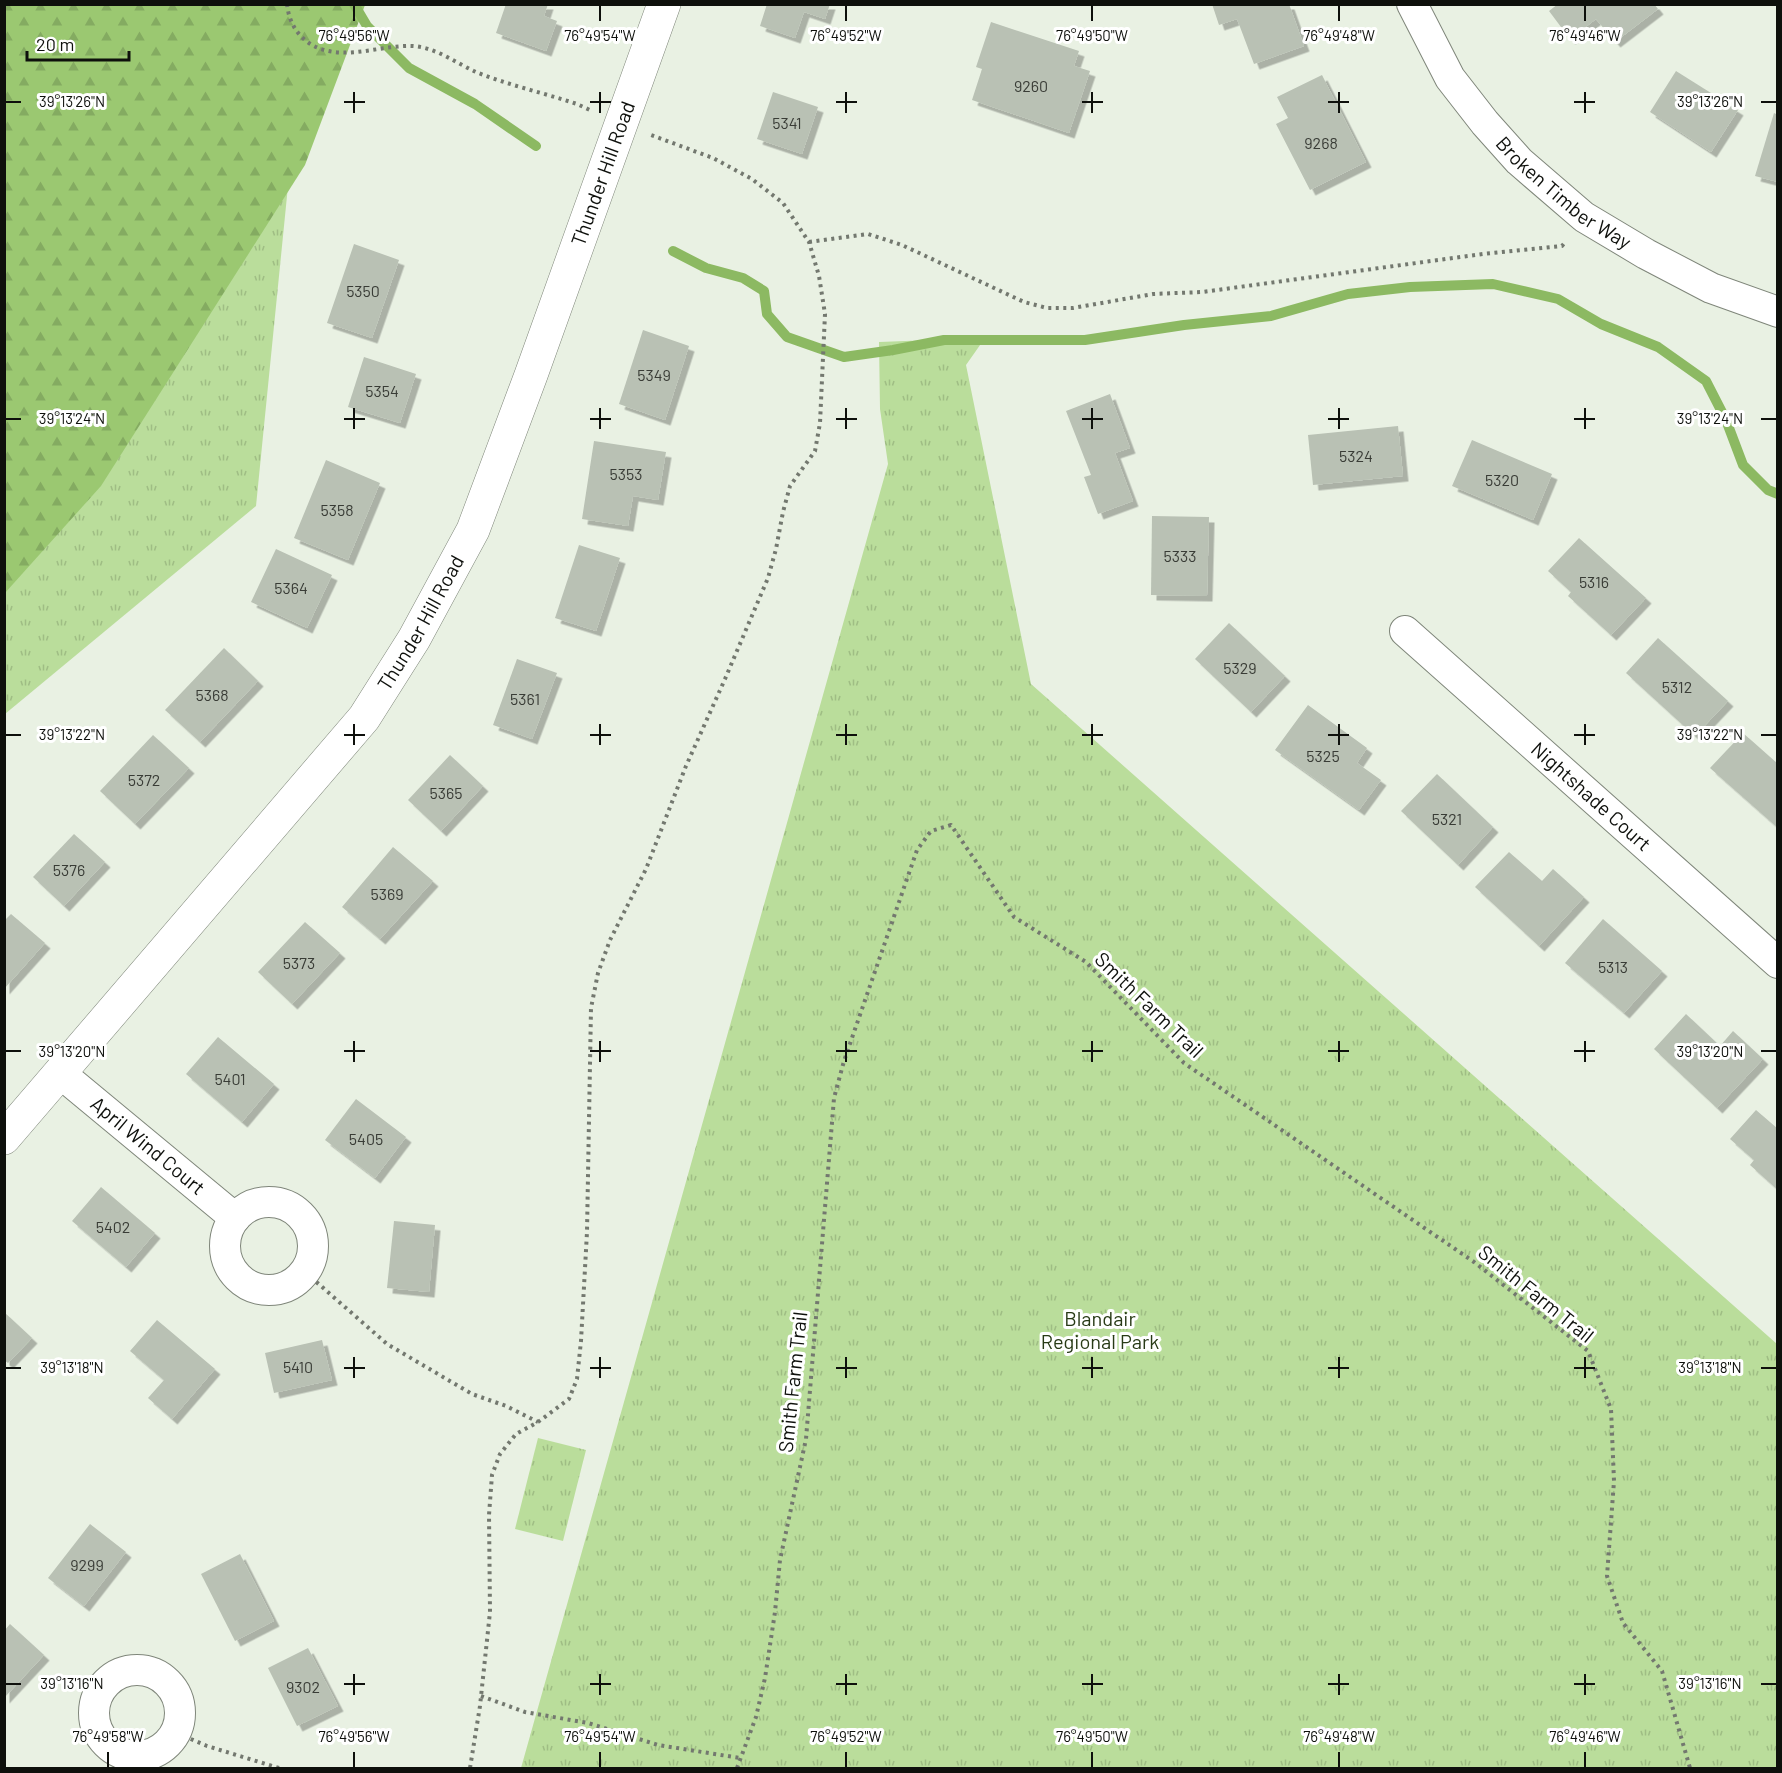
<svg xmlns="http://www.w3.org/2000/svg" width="1782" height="1773" font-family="Barlow,sans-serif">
  <defs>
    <pattern id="grass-tufts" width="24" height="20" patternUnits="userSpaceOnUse" patternTransform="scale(1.5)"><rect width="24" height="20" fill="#badd9b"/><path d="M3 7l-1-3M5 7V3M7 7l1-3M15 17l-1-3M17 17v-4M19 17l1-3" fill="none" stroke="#9fbd84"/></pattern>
    <pattern id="forest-firs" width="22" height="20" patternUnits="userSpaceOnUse" patternTransform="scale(1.5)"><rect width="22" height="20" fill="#9bc871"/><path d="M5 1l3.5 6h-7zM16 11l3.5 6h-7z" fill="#84ab61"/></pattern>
    <filter id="shadow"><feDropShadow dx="5.5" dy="5.5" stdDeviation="0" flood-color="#0004"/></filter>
  </defs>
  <rect width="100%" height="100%" fill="#e9f1e3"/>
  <g fill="url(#grass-tufts)">
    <polygon points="5,5 297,96 256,506 5,714"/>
    <polygon points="985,338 966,365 1031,684 1777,1344 1777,1768 521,1768 888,464 880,409 879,342"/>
    <polygon points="538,1438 586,1450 563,1541 515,1529"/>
  </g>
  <polygon fill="url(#forest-firs)" points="5,4 365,5 305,165 101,486 5,593"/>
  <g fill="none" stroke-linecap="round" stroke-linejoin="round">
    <g stroke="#8cb962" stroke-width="10">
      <polyline points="354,4 367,26 409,68 475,104 536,146"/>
      <polyline points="673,251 706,268 743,278 764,291 767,314 787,337 844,357 893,350 944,340 1085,340 1184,325 1271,316 1348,294 1410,287 1493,284 1558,299 1601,324 1658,347 1706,381 1726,420 1743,465 1768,490 1778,494"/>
    </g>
  </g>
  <g fill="#b9c1b4" filter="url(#shadow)">
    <polygon points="506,4 548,4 544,16 557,21 546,51 496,33"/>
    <polygon points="767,4 830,4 825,19 804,12 795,38 760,26"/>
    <polygon points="1212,4 1289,4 1304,46 1254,64 1237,19 1219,25"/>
    <polygon points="1558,4 1654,4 1658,9 1615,42 1596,19 1570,39 1549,11"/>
    <polygon points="991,22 1079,51 1074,66 1090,71 1069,133 972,100 982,69 976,67"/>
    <polygon points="1676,71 1738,110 1711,152 1650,112"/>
    <polygon points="1322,75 1366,162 1310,190 1276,124 1288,118 1277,97"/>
    <polygon points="773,92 818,107 802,154 757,139"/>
    <polygon points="1774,113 1778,115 1778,182 1755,176"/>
    <polygon points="354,244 399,260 372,338 327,323"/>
    <polygon points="643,330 689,346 665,420 619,404"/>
    <polygon points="364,357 416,374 400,423 348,407"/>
    <polygon points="1110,394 1130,448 1115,453 1133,501 1098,514 1084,477 1091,475 1066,411"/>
    <polygon points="1398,426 1403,476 1313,485 1308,435"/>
    <polygon points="1472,440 1552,474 1533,520 1452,486"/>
    <polygon points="594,441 666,452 658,500 633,496 628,526 582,519"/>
    <polygon points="326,460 380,483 348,560 294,538"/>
    <polygon points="1152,516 1209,517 1207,596 1151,595"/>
    <polygon points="1579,538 1646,598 1611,635 1568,596 1571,592 1548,571"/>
    <polygon points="579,545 620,558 596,631 555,618"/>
    <polygon points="276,549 332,575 307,628 251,602"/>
    <polygon points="1229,623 1285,676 1251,712 1195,659"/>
    <polygon points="1658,638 1728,701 1695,736 1626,673"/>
    <polygon points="224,648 258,681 200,742 165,710"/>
    <polygon points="517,659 557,673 532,739 493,725"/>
    <polygon points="1308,705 1367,748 1357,763 1381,780 1359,810 1275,750"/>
    <polygon points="1743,733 1778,764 1778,828 1710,768"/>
    <polygon points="153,735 189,768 135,824 100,791"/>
    <polygon points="450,755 483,786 441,831 408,800"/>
    <polygon points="1437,774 1493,827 1458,865 1401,811"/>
    <polygon points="74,834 105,862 64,906 33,877"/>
    <polygon points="393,847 433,881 380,939 342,907"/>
    <polygon points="1509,852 1542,881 1553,869 1584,897 1539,946 1475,887"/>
    <polygon points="11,914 45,943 4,989 4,921"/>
    <polygon points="1603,919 1662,971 1624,1013 1565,963"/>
    <polygon points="305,922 340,953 292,1004 258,972"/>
    <polygon points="1686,1014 1720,1046 1733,1031 1763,1059 1717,1108 1654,1049"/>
    <polygon points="218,1037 274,1084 242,1122 186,1074"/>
    <polygon points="356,1099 406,1137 375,1178 325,1140"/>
    <polygon points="1756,1110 1778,1129 1778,1190 1750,1165 1754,1160 1730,1139"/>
    <polygon points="101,1187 155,1233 126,1267 72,1221"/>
    <polygon points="394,1221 435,1225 429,1292 387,1288"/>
    <polygon points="4,1312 32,1338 8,1363 4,1360"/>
    <polygon points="157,1320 215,1369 172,1419 148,1398 164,1380 130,1351"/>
    <polygon points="322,1340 332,1380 274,1393 265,1353"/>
    <polygon points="90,1524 126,1552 84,1606 48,1578"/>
    <polygon points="240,1554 274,1621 235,1641 201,1574"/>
    <polygon points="10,1624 44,1655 4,1698 4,1631"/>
    <polygon points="308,1648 338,1706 297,1726 268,1668"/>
  </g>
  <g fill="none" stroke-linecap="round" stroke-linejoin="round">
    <defs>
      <g id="minor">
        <path id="s1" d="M1412,4L1450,78L1485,123L1519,161L1584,217L1646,254L1711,288L1778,312"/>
        <path id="s2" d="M1405,631L1778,963"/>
        <path id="s3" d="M60,1073L235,1218"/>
        <circle cx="269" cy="1246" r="44"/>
        <circle cx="137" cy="1713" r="43"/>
      </g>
      <g id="tertiary">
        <path id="s4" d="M4,1138L364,718L414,639L473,530L531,375L664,4"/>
      </g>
    </defs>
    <use href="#minor" stroke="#7f867a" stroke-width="32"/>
    <use href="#tertiary" stroke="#7f867a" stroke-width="34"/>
    <g stroke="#73786f" stroke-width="4" stroke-dasharray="3 4.5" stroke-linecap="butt">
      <path d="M287,4C289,25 301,42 321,49C350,59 382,45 412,46C435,47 456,63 476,72C508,85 544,93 577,104L592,111"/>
      <polyline points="809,242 868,234 902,245 1024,302 1047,308 1073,308 1153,294 1202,292 1483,254 1562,246 1566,241"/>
      <polyline points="305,1272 387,1344 472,1394 506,1406 538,1422"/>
      <polyline points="481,1696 525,1712 588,1723 658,1745 740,1758"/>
      <polyline points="177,1733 207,1746 279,1768"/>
      <polyline points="470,1768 480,1706 490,1612 489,1515 492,1475 500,1454 516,1434 538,1422 569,1399 577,1379 581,1341 587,1232 591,1008 598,973 610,940 646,869 686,766 725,679 768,578 776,549 783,512 790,486 815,451 820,423 825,314 819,276 809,242 783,203 752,179 713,158 651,135"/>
      <polyline points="737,1768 756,1717 765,1678 775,1612 780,1560 806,1439 834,1098 844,1061 917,850 931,831 951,825 1014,917 1086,962 1184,1063 1474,1262 1588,1351 1611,1409 1614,1481 1607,1576 1623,1623 1662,1671 1690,1768"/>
    </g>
    <use href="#minor" stroke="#fff" stroke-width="30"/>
    <use href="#tertiary" stroke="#fff" stroke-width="33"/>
  </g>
  <path fill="none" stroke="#0e100c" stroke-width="2" d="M354,6V21M600,6V21M846,6V21M1092,6V21M1339,6V21M1585,6V21M354,92V113M600,92V113M846,92V113M1092,92V113M1339,92V113M1585,92V113M6,102H21M344,102H365M590,102H611M836,102H857M1082,102H1103M1328,102H1349M1574,102H1595M1761,102H1776M354,408V429M600,408V429M846,408V429M1092,408V429M1339,408V429M1585,408V429M6,419H21M344,419H365M590,419H611M836,419H857M1082,419H1103M1328,419H1349M1574,419H1595M1761,419H1776M354,724V745M600,724V745M846,724V745M1092,724V745M1339,724V745M1585,724V745M6,735H21M344,735H365M590,735H611M836,735H857M1082,735H1103M1328,735H1349M1574,735H1595M1761,735H1776M354,1041V1062M600,1041V1062M846,1041V1062M1092,1041V1062M1339,1041V1062M1585,1041V1062M6,1051H21M344,1051H365M590,1051H611M836,1051H857M1082,1051H1103M1328,1051H1349M1574,1051H1595M1761,1051H1776M354,1357V1378M600,1357V1378M846,1357V1378M1092,1357V1378M1339,1357V1378M1585,1357V1378M6,1368H21M344,1368H365M590,1368H611M836,1368H857M1082,1368H1103M1328,1368H1349M1574,1368H1595M1761,1368H1776M354,1674V1695M600,1674V1695M846,1674V1695M1092,1674V1695M1339,1674V1695M1585,1674V1695M6,1684H21M344,1684H365M590,1684H611M836,1684H857M1082,1684H1103M1328,1684H1349M1574,1684H1595M1761,1684H1776M108,1752V1767M354,1752V1767M600,1752V1767M846,1752V1767M1092,1752V1767M1339,1752V1767M1585,1752V1767"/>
  <g text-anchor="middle" stroke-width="6" stroke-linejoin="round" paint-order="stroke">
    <g font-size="16" fill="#393c36">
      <text x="1031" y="92">9260</text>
      <text x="787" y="129">5341</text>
      <text x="1321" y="149">9268</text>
      <text x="363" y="297">5350</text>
      <text x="654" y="381">5349</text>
      <text x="382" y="397">5354</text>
      <text x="1356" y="462">5324</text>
      <text x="626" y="480">5353</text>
      <text x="1502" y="486">5320</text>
      <text x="337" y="516">5358</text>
      <text x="1180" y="562">5333</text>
      <text x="1594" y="588">5316</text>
      <text x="291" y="594">5364</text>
      <text x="1240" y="674">5329</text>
      <text x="1677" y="693">5312</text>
      <text x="212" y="701">5368</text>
      <text x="525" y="705">5361</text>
      <text x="1323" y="762">5325</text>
      <text x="144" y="786">5372</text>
      <text x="446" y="799">5365</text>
      <text x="1447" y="825">5321</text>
      <text x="69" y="876">5376</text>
      <text x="387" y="900">5369</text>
      <text x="299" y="969">5373</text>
      <text x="1613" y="973">5313</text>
      <text x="230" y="1085">5401</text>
      <text x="366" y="1145">5405</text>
      <text x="113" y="1233">5402</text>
      <text x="298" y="1373">5410</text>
      <text x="87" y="1571">9299</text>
      <text x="303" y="1693">9302</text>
    </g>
    <g font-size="20" fill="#0e100c" stroke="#fff">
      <text dy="7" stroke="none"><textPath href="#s4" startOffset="1150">Thunder Hill Road</textPath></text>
      <text dy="7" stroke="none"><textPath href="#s1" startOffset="246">Broken Timber Way</textPath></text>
      <text dy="7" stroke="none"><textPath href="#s4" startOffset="664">Thunder Hill Road</textPath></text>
      <text dy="7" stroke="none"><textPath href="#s2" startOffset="249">Nightshade Court</textPath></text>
      <text transform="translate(1149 1005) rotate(44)" y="7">Smith Farm Trail</text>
      <text dy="7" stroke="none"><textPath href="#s3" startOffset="114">April Wind Court</textPath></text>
      <text transform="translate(1536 1294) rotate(39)" y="7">Smith Farm Trail</text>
      <text transform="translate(793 1382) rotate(-84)" y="7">Smith Farm Trail</text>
    </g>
    <g font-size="20" fill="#283a16" stroke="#fff">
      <text x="1100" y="1326">Blandair<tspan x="1100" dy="23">Regional Park</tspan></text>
    </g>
  </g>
  <g font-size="15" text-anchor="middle" fill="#0e100c" stroke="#fff" stroke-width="6" stroke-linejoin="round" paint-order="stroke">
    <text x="354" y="41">76°49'56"W</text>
    <text x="600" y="41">76°49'54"W</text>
    <text x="846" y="41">76°49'52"W</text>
    <text x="1092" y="41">76°49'50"W</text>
    <text x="1339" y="41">76°49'48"W</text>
    <text x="1585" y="41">76°49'46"W</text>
    <text x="72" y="107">39°13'26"N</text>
    <text x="1710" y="107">39°13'26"N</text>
    <text x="72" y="424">39°13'24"N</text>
    <text x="1710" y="424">39°13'24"N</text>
    <text x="72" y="740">39°13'22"N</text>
    <text x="1710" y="740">39°13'22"N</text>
    <text x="72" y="1057">39°13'20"N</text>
    <text x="1710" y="1057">39°13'20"N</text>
    <text x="72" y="1373">39°13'18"N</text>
    <text x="1710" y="1373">39°13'18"N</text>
    <text x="72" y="1689">39°13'16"N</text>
    <text x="1710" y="1689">39°13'16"N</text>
    <text x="108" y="1742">76°49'58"W</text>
    <text x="354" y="1742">76°49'56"W</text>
    <text x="600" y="1742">76°49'54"W</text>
    <text x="846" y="1742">76°49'52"W</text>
    <text x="1092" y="1742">76°49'50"W</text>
    <text x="1339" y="1742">76°49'48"W</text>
    <text x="1585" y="1742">76°49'46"W</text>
  </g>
  <rect width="1782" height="1773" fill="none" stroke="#0e100c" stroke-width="12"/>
  <path d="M27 51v9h102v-9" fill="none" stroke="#0e100c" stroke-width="3"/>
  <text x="36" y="51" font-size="18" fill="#0e100c" stroke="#ffffff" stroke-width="4.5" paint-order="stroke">20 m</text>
</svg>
